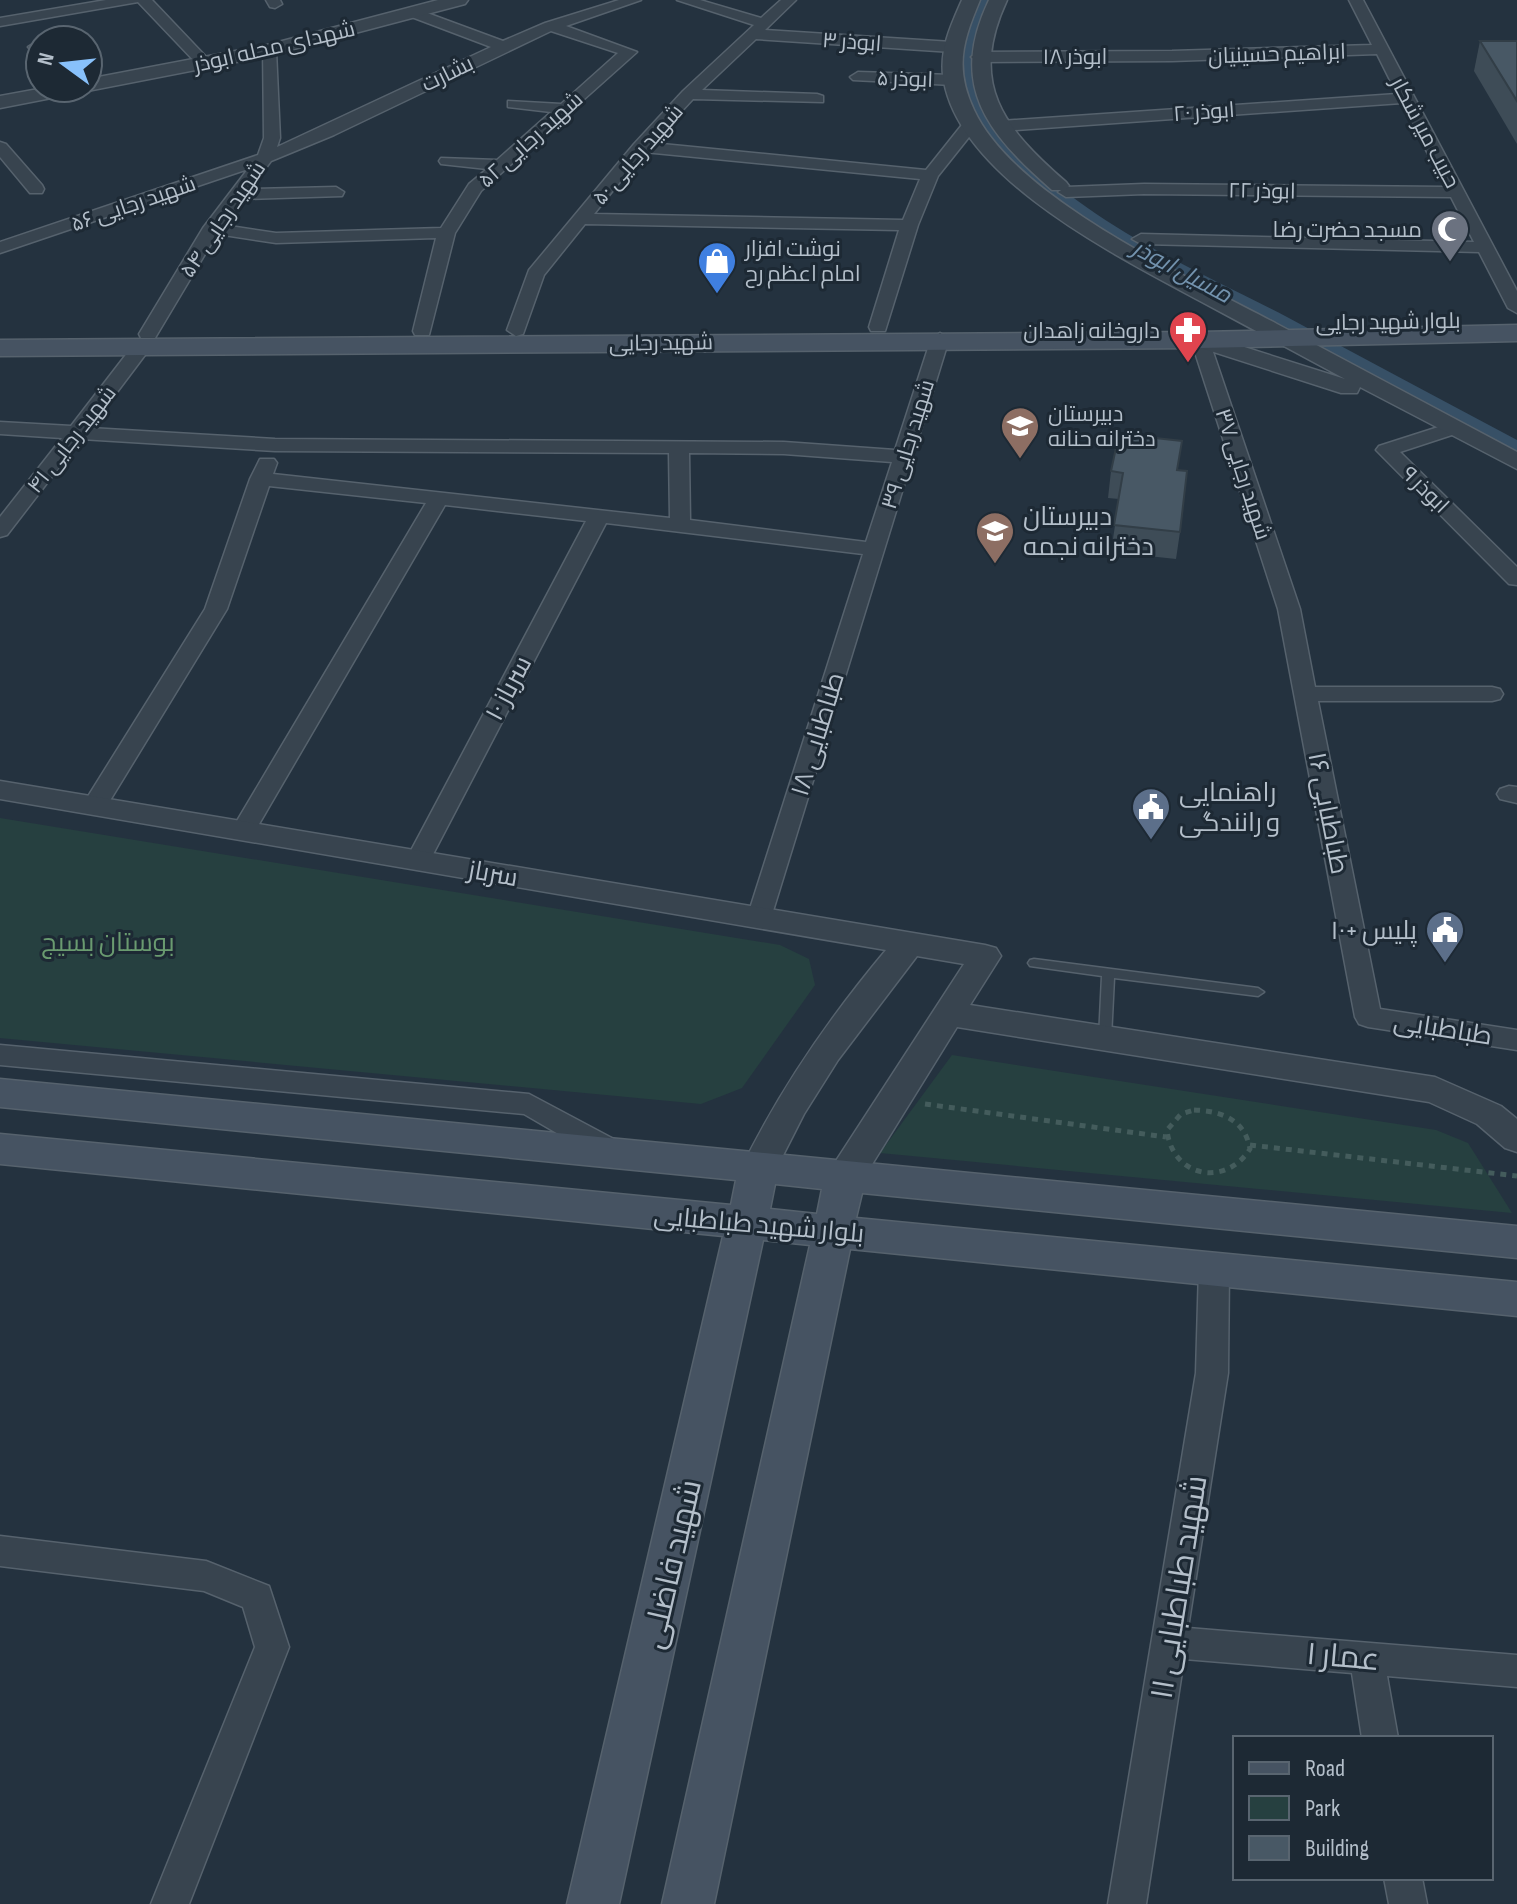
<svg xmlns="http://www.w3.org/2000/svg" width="1517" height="1904" font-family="'Sofia Sans Condensed',Cairo,sans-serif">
  <rect width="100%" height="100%" fill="#24323f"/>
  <g fill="#264040">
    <polygon points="0,818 780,945 809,959 815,985 742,1088 701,1104 0,1038"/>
    <polygon points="952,1055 1436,1130 1468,1143 1512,1213 880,1153"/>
  </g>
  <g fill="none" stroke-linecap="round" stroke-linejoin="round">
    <path fill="#375066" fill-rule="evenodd" d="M977,0H995C980,28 967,60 979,92C984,107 995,120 1005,133C1077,221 1189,266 1287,317C1363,358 1440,399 1517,440V458L1108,241L1040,194L998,151L959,93L955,75V53L961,31Z"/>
    <defs>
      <polygon id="service" points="1034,959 1258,988 1264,992 1258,996 1114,978 1111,1038 1109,1041 1101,1041 1099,1038 1102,976 1030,966 1028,963 1030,960"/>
      <g id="minor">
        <polygon points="106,0 152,0 211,62 203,67 198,65 138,2 0,26 0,18"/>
        <polygon points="266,0 280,0 282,4 275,8 270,7"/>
        <path d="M619,0H641L566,26L637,52L481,191L455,233L429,335H415L413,331L436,238L276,243L217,234L155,338H141L139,334L203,228L248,169L0,253V242L258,155L264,138L263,47H273L276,50L280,138L277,147L491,47L409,16V10H419L503,41L545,23ZM551,31L618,53L561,104L508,101V107L551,112L497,160L441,158L439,161L441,164L487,169L469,184L441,228L276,233L223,225L243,199L342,196L344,192L336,187L250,189L271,161L334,135Z"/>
        <path d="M677,0H700L761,18L781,0H796L765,30L952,42L960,47L952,52L756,39L702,90L817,94L823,96V102L693,99L652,143L926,170L965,121H977V127L938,176L918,225L885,331H871L869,327L899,230L585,224L544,275L523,334L516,336L507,330L529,270L634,144L683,91L754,25ZM644,152L920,179L903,220L594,214Z"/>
        <polygon points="1349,0 1363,0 1517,291 1517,313 1508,308 1479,252 1141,244 1132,239 1141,234 1474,242 1451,197 1144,194 1066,197 1058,192 1066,187 1144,184 1445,187 1402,103 1001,131 993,126 1001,121 1397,94 1377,54 1172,61 979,62 971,57 979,52 1172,51 1372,45"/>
        <polygon points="36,42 40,43 40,56 28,47"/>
        <polygon points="858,72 953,75 961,80 953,85 853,80 850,77"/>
        <polygon points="0,142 6,144 42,185 44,189 42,193 30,193 0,157"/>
        <path d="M940,333L949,339L769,924L760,927L751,924L747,918L863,554L606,523L430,860L427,866L418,868L409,866L406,860L586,521L445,505L255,831L252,837H234L231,831L426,503L269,486L227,609L103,812H85L82,806L205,609L250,479L260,459H274L277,463L273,474L670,518L669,453L275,451L81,439L7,535L0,537V517L62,438L0,434V422L71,426L135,343L142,341L151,347L90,428L275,439L784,442L895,450L931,339ZM689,453L784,454L892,462L866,542L690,520Z"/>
        <polygon points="1200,334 1209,340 1300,609 1315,687 1492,687 1500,689 1503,694 1500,699 1492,701 1318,701 1380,1009 1517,1030 1517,1050 1368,1027 1359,1024 1355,1017 1278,609 1191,340"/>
        <polygon points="1454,422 1461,424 1464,428 1461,432 1400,452 1517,567 1517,585 1509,584 1376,450 1379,446"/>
        <polygon points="1509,786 1517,787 1517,803 1500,799 1497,794 1500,789"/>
        <polygon points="0,1045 529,1094 623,1144 627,1152 623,1160 613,1163 603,1160 524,1114 0,1065"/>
        <polygon points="1214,1256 1225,1260 1229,1268 1228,1373 1188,1628 1517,1655 1517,1687 1387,1676 1398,1738 1362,1738 1352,1673 1184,1659 1146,1904 1108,1904 1196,1373 1199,1268 1203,1260"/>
        <polygon points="0,1536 206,1561 269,1586 289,1647 189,1904 151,1904 255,1647 243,1607 204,1591 0,1566"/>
        <polygon points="1384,1878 1422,1878 1427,1904 1389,1904"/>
      </g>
      <g id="tertiary">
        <polygon points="438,0 468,0 465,4 268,56 0,108 0,96 44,88 88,88 88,79 267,45"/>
        <path d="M962,0H980C963,41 954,67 974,110C1015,199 1191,278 1277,324C1357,367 1437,409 1517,452V469L1360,387L1357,393H1341L1192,345L1189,340L1192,335L1200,333L1345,379C1297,353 1249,327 1200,301C1121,258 955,177 943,75C940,48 951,25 962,0Z"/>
        <path d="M989,0H1007C968,84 1003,127 1066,182L1069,186L1066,190H1052C987,133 948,86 989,0Z"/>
        <path d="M0,781L985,945L996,948L1001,956L970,1005L1435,1077L1501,1106L1517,1119V1152L1505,1148L1477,1124L1429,1102L957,1027L858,1187L845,1191L832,1187L827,1177L832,1167L964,964L917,956L838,1060L804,1114L771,1179L759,1182L747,1179L741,1169C780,1089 829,1018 886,950L0,799Z"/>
      </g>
      <g id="secondary">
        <polygon points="1517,325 1517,341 1200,348 0,356 0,340 1200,332"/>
        <path d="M0,1079L1517,1226V1258L862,1193L856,1218L1517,1282V1316L850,1249L714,1904H662L810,1245L763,1240L619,1904H567L723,1236L0,1164V1134L731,1205L736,1180L0,1107ZM775,1184L822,1189L817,1214L770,1209Z"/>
      </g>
    </defs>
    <use href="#service" stroke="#56626d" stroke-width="3"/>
    <use href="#minor" stroke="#56626d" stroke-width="3"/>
    <use href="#tertiary" stroke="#56626d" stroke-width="3"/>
    <use href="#secondary" stroke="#56626d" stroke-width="3"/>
    <g stroke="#445c5c" stroke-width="5" stroke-dasharray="6 6" stroke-linecap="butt">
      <polyline points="925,1104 1166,1137"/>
      <path d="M1194,1110C1222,1111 1245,1120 1250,1149C1225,1188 1172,1177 1167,1130L1181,1114Z"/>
      <polyline points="1250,1145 1517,1176"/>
    </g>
    <use href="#service" fill="#38444f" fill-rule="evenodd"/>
    <use href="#minor" fill="#38444f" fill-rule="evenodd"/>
    <use href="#tertiary" fill="#38444f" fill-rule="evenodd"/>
    <use href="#secondary" fill="#465362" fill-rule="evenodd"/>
  </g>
  <g fill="#3e4c57">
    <polygon points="1480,41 1517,41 1517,144 1474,71"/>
    <polygon points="1178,470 1180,532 1176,559 1111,552 1119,499 1108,498 1111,471"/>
  </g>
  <g fill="#485865" stroke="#323e47" stroke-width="2">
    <polygon points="1480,41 1517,41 1517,101"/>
    <polygon points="1119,434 1182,441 1177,470 1187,471 1180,532 1114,525 1123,473 1111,471"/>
  </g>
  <defs>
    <symbol id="mosque-pin" viewBox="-11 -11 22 30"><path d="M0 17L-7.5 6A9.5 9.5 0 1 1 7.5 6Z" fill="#6b7280" stroke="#1d2934"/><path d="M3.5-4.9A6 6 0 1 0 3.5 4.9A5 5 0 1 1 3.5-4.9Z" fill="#fff"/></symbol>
    <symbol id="shop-pin" viewBox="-11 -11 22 30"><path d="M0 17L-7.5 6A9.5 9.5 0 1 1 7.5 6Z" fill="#3f7fe0" stroke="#1d2934"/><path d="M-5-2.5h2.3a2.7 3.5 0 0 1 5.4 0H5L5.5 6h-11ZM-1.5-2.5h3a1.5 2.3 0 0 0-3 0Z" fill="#fff"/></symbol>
    <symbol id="pharmacy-pin" viewBox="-11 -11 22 30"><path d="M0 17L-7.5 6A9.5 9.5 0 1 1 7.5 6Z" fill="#e0444e" stroke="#1d2934"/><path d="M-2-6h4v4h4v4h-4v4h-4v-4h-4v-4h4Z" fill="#fff"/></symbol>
    <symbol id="school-pin" viewBox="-11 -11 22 30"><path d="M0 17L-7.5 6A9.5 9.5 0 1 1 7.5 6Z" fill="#8d6e63" stroke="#1d2934"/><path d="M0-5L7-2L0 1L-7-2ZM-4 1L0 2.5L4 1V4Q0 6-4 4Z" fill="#fff"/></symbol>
    <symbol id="civic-pin" viewBox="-11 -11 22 30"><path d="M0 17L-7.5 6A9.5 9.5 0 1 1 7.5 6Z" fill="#5c6f8a" stroke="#1d2934"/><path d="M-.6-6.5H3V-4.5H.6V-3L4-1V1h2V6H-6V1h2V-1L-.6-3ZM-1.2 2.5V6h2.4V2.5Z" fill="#fff"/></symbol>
  </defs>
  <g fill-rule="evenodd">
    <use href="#mosque-pin" x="1428" y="207" width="44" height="60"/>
    <use href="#shop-pin" x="695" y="239" width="44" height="60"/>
    <use href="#pharmacy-pin" x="1166" y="308" width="44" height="60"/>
    <use href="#school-pin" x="998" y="404" width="44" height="60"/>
    <use href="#school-pin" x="973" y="509" width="44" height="60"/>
    <use href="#civic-pin" x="1129" y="785" width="44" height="60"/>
    <use href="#civic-pin" x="1423" y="908" width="44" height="60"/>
  </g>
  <g text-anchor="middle" stroke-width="6" stroke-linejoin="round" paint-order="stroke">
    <g font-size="22" fill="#b4bfca" stroke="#1d2934">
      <text transform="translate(852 41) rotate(4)" y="8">ابوذر ۳</text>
      <text transform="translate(274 46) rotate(-13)" y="8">شهدای محله ابوذر</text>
      <text transform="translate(1277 53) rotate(-2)" y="8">ابراهیم حسینیان</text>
      <text x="1075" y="64">ابوذر ۱۸</text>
      <text transform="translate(447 73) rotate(-26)" y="8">بشارت</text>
      <text transform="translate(905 78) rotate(2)" y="8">ابوذر ۵</text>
      <text transform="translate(1204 111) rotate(-4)" y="8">ابوذر ۲۰</text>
      <text transform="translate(1426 132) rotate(62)" y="8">حبیب میر شکار</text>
      <text transform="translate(530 139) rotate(-42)" y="8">شهید رجایی ۵۲</text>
      <text transform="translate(637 154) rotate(-49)" y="8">شهید رجایی ۵۰</text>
      <text transform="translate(1262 190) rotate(1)" y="8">ابوذر ۲۲</text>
      <text transform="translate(133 203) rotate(-19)" y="8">شهید رجایی ۵۶</text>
      <text transform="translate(222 219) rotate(-56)" y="8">شهید رجایی ۵۴</text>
      <text transform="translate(1388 321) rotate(-1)" y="8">بلوار شهید رجایی</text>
      <text transform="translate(661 342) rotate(-1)" y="8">شهید رجایی</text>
      <text transform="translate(71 439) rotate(-52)" y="8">شهید رجایی ۴۱</text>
      <text transform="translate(907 444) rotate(-73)" y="8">شهید رجایی ۳۹</text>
      <text transform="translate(1244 474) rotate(72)" y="8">شهید رجایی ۳۷</text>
      <text transform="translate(1426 489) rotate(45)" y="8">ابوذر ۹</text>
    </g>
    <g font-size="22" fill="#b4bfca" stroke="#1d2934" text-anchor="end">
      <text x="1422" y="237">مسجد حضرت رضا</text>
      <text x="745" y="256" text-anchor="start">نوشت افزار<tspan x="745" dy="25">امام اعظم رح</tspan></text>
      <text x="1160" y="338">داروخانه زاهدان</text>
      <text x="1048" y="421" text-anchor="start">دبیرستان<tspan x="1048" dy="25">دخترانه حنانه</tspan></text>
    </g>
    <g font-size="24" font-style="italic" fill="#7393ae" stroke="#1d2934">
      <text transform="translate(1182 271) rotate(28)" y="8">مسیل ابوذر</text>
    </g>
    <g font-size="26" fill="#b4bfca" stroke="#1d2934" text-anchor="start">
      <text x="1023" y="525">دبیرستان<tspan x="1023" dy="30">دخترانه نجمه</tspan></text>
      <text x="1179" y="801">راهنمایی<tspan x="1179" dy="30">و رانندگی</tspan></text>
      <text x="1417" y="939" text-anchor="end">پلیس +۱۰</text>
    </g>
    <g font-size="26" fill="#b4bfca" stroke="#1d2934">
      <text transform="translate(508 688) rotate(-62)" y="9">سرباز ۱۰</text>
      <text transform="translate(817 734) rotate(-73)" y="9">طباطبایی ۱۸</text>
      <text transform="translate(1329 813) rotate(79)" y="9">طباطبایی ۱۶</text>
      <text transform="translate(493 873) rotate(10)" y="9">سرباز</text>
      <text transform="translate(1443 1028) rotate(9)" y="9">طباطبایی</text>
      <text transform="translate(759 1224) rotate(5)" y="9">بلوار شهید طباطبایی</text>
    </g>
    <g font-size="26" fill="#6a9b70" stroke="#1d2934">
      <text x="108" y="951">بوستان بسیج</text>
    </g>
    <g font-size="32" fill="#b4bfca" stroke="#1d2934">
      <text transform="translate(671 1564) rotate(-77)" y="11">شهید فاضلی</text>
      <text transform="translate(1178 1587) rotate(-81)" y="11">شهید طباطبایی ۱۱</text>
      <text transform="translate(1343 1656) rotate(5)" y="11">عمار ۱</text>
    </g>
  </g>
  <rect x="1233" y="1736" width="260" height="144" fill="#1d2934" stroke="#596570" stroke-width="2"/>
  <rect x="1249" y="1762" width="40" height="12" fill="#465362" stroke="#596570" stroke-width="2"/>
  <text x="1305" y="1776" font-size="24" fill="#b4bfca">Road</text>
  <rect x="1249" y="1796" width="40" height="24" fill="#264040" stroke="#596570" stroke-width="2"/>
  <text x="1305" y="1816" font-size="24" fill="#b4bfca">Park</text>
  <rect x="1249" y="1836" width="40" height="24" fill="#485865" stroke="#596570" stroke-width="2"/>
  <text x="1305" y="1856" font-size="24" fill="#b4bfca">Building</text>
  <g transform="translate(64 64) rotate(285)"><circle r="38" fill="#1d2934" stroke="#596570" stroke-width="2"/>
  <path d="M0-6L14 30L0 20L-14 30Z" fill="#88c1fb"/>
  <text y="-12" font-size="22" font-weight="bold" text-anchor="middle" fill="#b4bfca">N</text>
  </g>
</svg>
